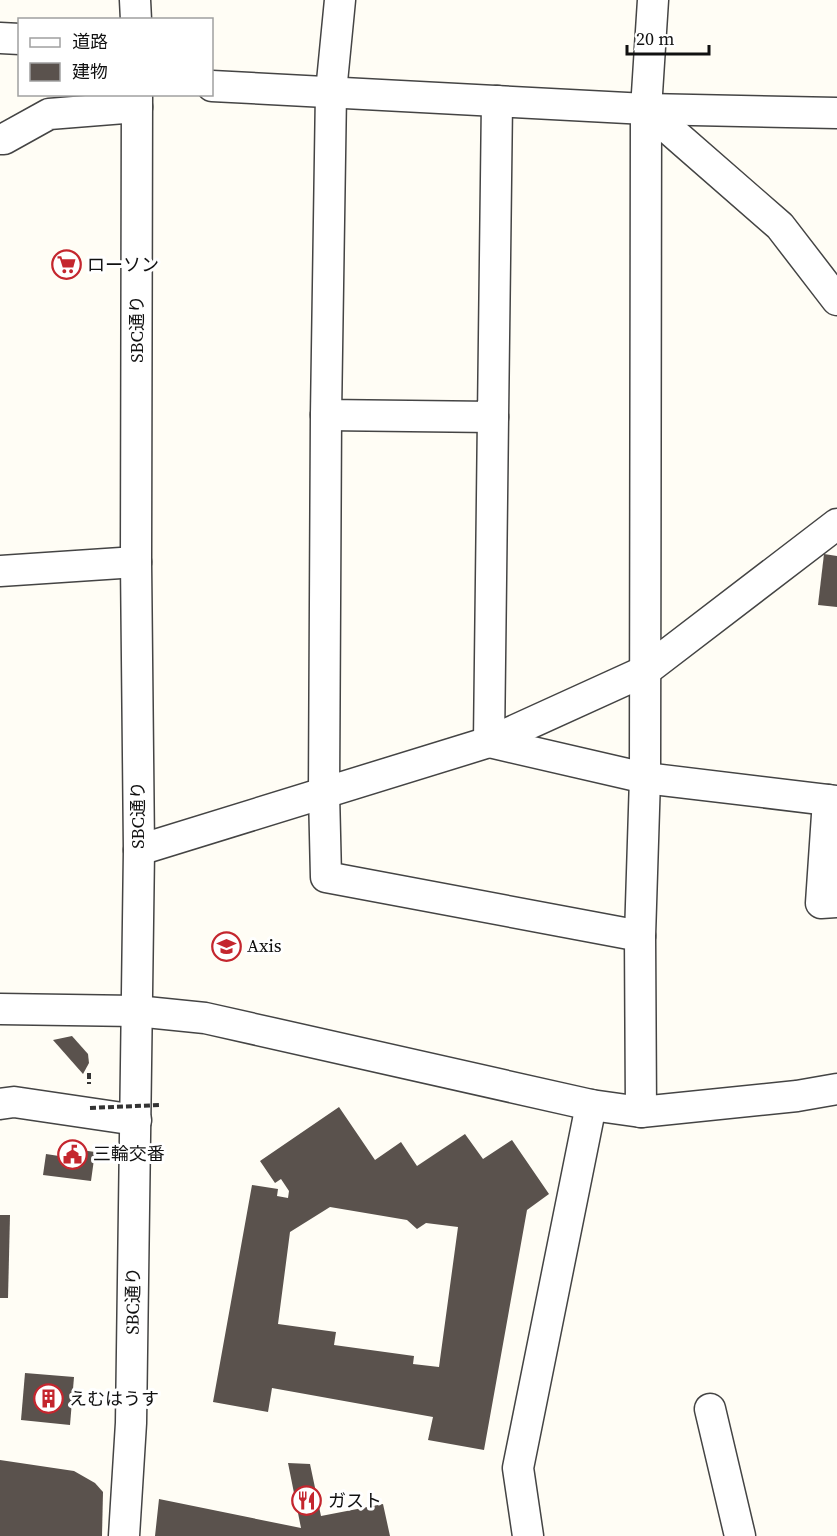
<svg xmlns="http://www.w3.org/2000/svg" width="837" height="1536" font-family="'Source Serif 4','Noto Sans JP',serif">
  <rect width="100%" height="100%" fill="#fffdf5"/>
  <g fill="#5a524d" fill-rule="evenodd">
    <polygon points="824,554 837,556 837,607 818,605"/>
    <polygon points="72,1036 88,1054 89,1063 83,1074 53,1040"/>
    <path d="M339,1107L375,1160L401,1142L417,1166L465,1134L483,1159L512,1140L549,1194L527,1210L484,1450L428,1440L433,1417L272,1388L268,1412L213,1402L252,1185L278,1189L277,1196L288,1198L289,1191L281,1179L275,1183L260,1161ZM330,1207L407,1220L417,1229L426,1223L458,1227L439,1367L413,1364L414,1356L334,1345L336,1332L278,1324L290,1232Z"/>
    <polygon points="60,1147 95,1152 91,1181 43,1175 46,1154 59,1156"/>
    <polygon points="0,1215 10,1215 8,1298 0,1298"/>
    <polygon points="25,1373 74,1377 70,1425 21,1420"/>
    <polygon points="0,1460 74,1471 95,1483 103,1492 102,1536 0,1536"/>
    <polygon points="288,1463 310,1464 321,1516 383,1504 390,1536 155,1536 159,1499 301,1528"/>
  </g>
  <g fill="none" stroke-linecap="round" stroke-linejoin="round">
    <defs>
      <g id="minor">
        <polyline points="135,0 136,20"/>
        <polyline points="340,0 331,92 326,415 493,417 497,101"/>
        <polyline points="0,38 20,39"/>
        <polyline points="212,86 646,109 837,113"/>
        <polyline points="646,109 780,226 837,300"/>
        <polyline points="0,139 4,139 49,114 137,107"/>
        <polyline points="326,415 324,793 326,877 640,936"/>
        <polyline points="0,571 136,562"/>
        <polyline points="489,742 645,778 837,801"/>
        <polyline points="489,742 493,417"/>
        <polyline points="828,800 821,903 837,902"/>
        <polyline points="139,850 489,742 645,671 837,524"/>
        <polyline points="0,1009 136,1011 205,1018 591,1105 641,1112 797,1096 837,1089"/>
        <polyline points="0,1104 14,1102 136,1120"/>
        <polyline points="641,1112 640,936 645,778 646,109 653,0"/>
        <polyline points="710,1409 740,1536"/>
        <polyline points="124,1536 131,1423 139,850 136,562 137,94"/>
        <polyline points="528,1536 518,1468 591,1105"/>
      </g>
    </defs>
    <use href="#minor" stroke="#444" stroke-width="33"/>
    <polyline stroke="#333" stroke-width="4" stroke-dasharray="6 3" stroke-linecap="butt" points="89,1073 89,1084"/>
    <use href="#minor" stroke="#fff" stroke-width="30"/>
    <polyline stroke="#333" stroke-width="4" stroke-dasharray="6 3" stroke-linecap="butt" points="90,1108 159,1105"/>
  </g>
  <defs>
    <symbol id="supermarket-ring" viewBox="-11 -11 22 22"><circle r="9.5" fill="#fff" stroke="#c4262e" stroke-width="1.5"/><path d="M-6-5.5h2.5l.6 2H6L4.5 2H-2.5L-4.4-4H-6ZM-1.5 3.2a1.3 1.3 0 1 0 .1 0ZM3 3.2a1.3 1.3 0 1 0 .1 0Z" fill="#c4262e"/></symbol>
    <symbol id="school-ring" viewBox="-11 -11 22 22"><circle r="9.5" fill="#fff" stroke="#c4262e" stroke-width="1.5"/><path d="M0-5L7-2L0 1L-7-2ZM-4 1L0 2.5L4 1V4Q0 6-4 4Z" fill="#c4262e"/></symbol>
    <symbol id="civic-ring" viewBox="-11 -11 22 22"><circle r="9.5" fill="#fff" stroke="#c4262e" stroke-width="1.5"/><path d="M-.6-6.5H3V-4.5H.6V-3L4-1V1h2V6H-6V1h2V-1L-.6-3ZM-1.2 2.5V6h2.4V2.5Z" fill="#c4262e"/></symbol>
    <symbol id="building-ring" viewBox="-11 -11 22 22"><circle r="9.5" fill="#fff" stroke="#c4262e" stroke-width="1.5"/><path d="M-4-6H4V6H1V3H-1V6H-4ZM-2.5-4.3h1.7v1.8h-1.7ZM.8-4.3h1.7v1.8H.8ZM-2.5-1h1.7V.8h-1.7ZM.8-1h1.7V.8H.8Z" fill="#c4262e"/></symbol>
    <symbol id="restaurant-ring" viewBox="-11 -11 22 22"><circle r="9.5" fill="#fff" stroke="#c4262e" stroke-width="1.5"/><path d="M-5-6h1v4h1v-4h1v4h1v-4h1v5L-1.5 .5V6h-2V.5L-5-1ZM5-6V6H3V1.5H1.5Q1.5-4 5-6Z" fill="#c4262e"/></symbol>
  </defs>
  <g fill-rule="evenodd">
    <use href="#supermarket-ring" x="50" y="248" width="33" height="33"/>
    <use href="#school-ring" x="210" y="930" width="33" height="33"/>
    <use href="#civic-ring" x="56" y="1138" width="33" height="33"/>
    <use href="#building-ring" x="32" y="1382" width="33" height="33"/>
    <use href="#restaurant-ring" x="290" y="1484" width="33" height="33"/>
  </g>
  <g text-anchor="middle" stroke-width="6" stroke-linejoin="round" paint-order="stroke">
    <g font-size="18" fill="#111" stroke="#fff" text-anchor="start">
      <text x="87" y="271">ローソン</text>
      <text x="247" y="952">Axis</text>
      <text x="93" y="1160">三輪交番</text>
      <text x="69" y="1405">えむはうす</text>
      <text x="328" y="1507">ガスト</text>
    </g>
    <g font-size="18" fill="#111" stroke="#fff">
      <text transform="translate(137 329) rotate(-90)" y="6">SBC通り</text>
      <text transform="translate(138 815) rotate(-90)" y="6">SBC通り</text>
      <text transform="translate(133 1301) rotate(-89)" y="6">SBC通り</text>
    </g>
  </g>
  <rect x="18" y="18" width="195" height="78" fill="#ffffff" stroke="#a0a0a0" stroke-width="1.5"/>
  <rect x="30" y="38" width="30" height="9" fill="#ffffff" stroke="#a0a0a0" stroke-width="1.5"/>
  <text x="72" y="48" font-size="18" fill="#111111">道路</text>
  <rect x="30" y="63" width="30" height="18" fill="#5a524d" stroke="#a0a0a0" stroke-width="1.5"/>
  <text x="72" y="78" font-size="18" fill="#111111">建物</text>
  <path d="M627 45v9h82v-9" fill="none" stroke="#111111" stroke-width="3"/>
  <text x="636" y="45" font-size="18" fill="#111111" stroke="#ffffff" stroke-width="4.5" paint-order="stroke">20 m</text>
</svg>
